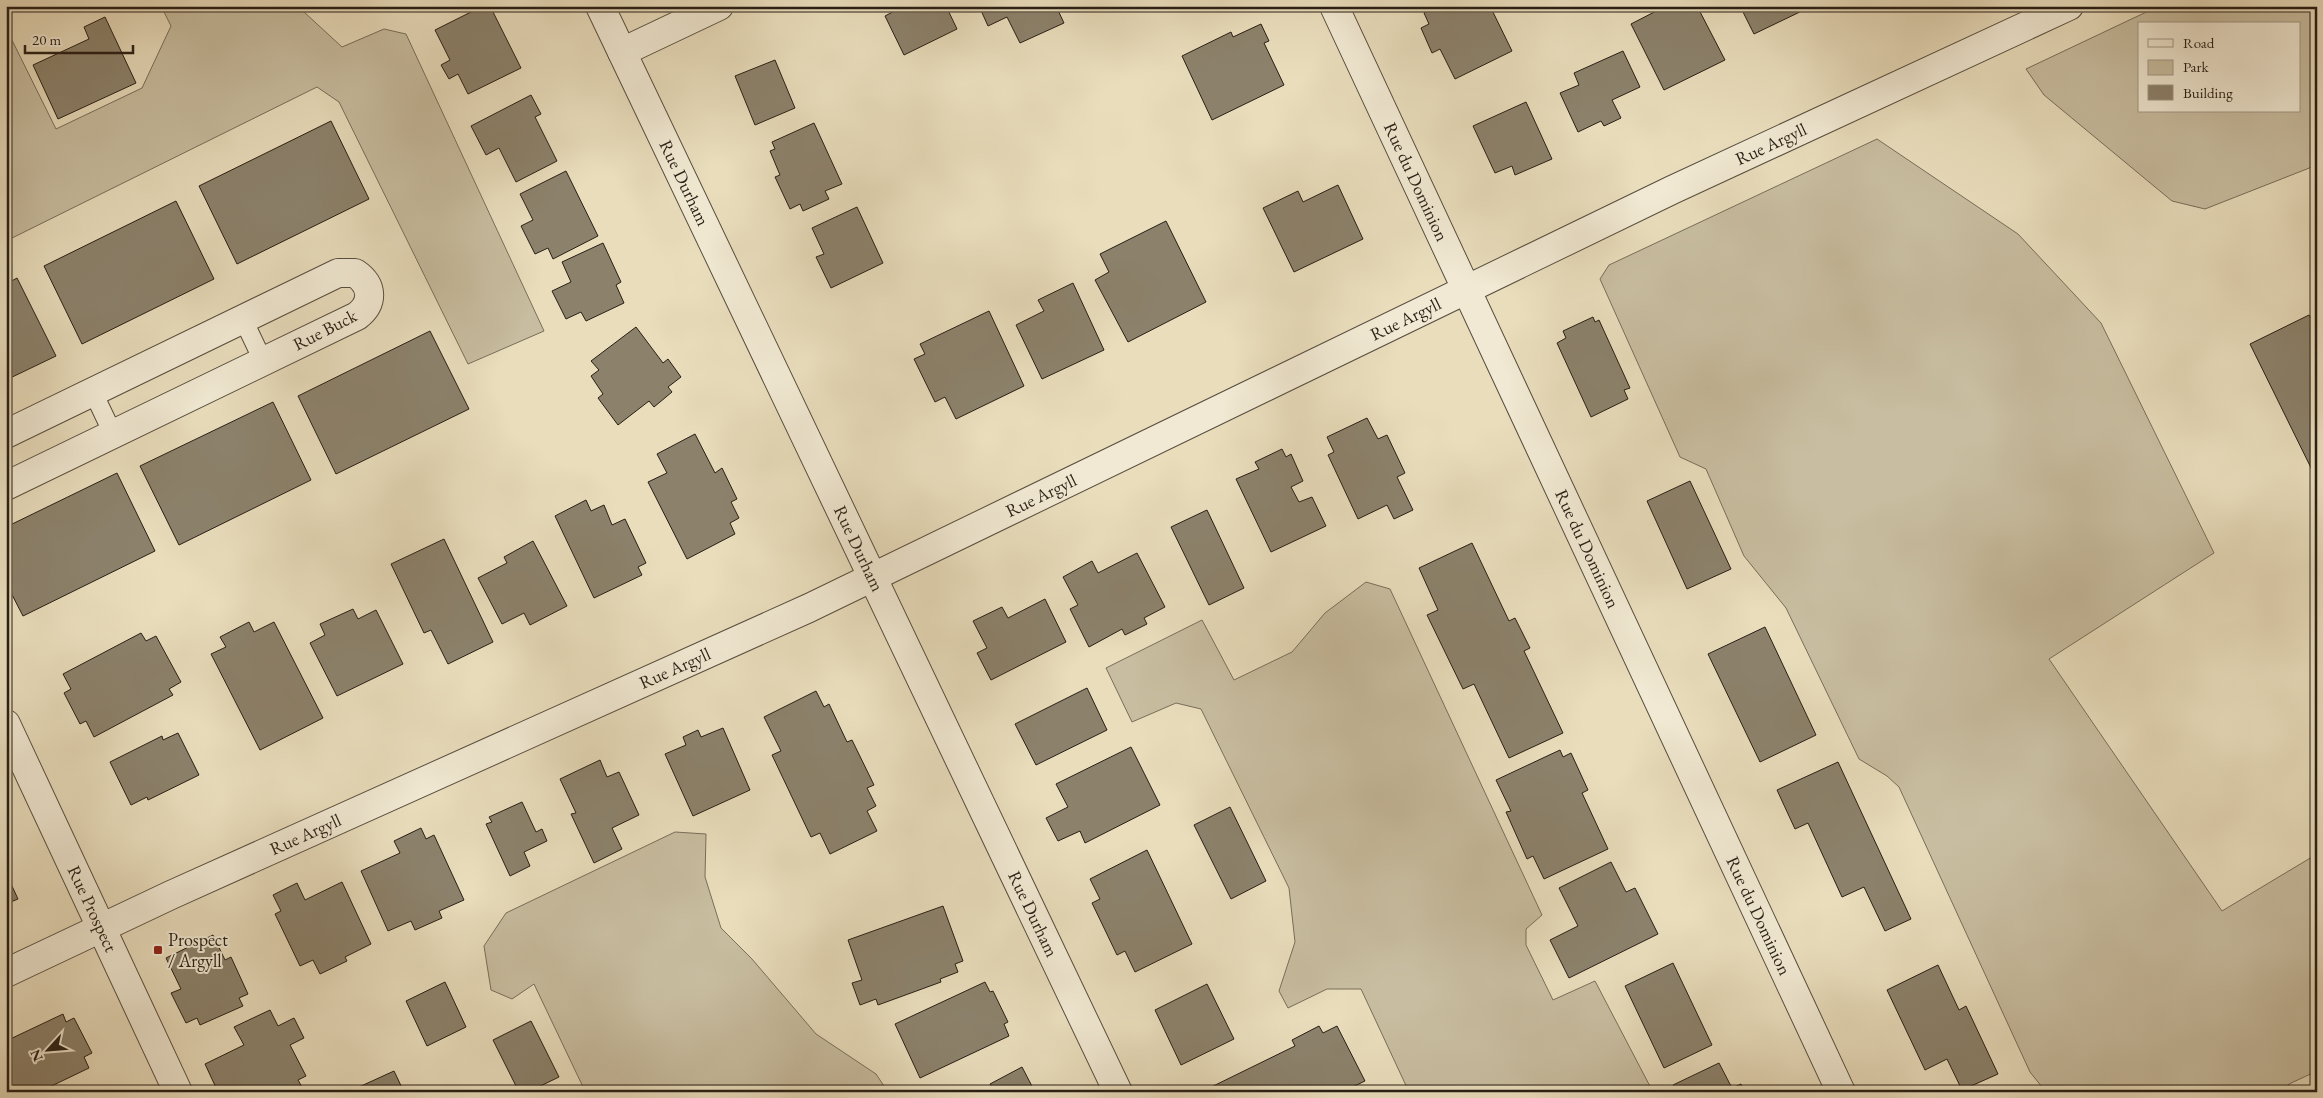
<svg xmlns="http://www.w3.org/2000/svg" width="2323" height="1098" font-family="'EB Garamond',serif">
  <rect width="100%" height="100%" fill="#e9ddbc"/>
  <filter id="stains"><feTurbulence type="fractalNoise" baseFrequency=".004" numOctaves="4"/><feColorMatrix values="0 0 0 0 .2 0 0 0 0 .09 0 0 0 0 .02 0 0 0 .5 -.17"/></filter>
  <radialGradient id="worn" r=".72"><stop offset=".6" stop-color="#630" stop-opacity="0"/><stop offset="1" stop-color="#630" stop-opacity=".3"/></radialGradient>
  <g fill="#c8bda0" stroke="#786e5a" fill-rule="evenodd">
    <polygon points="161,6 304,6 304,12 342,47 384,29 406,34 544,331 468,364 339,102 317,87 6,241 6,28 56,129 142,88 171,26"/>
    <path d="M2159,6H2317V165L2205,209L2172,201L2044,95L2026,69ZM2139,24H2299V111H2139Z"/>
    <polygon points="1877,139 2018,234 2101,323 2214,553 2049,659 2222,911 2317,854 2317,1071 2289,1084 2286,1092 2046,1092 2030,1072 1899,787 1887,776 1859,759 1786,608 1744,556 1706,469 1680,457 1600,279 1609,265"/>
    <polygon points="1366,582 1390,589 1542,915 1526,929 1526,945 1553,1000 1595,981 1653,1092 1409,1092 1361,989 1327,989 1288,1008 1279,991 1295,942 1289,888 1201,709 1176,703 1132,722 1106,668 1202,620 1234,680 1292,652 1325,613"/>
    <polygon points="675,832 706,834 705,877 721,928 752,959 816,1034 876,1074 888,1092 578,1092 584,1089 534,984 512,999 491,990 484,946 506,913"/>
  </g>
  <g fill="#8c826c" stroke="#281f15">
    <polygon points="483,6 490,6 521,68 468,94 458,74 449,79 441,65 450,60 435,30"/>
    <polygon points="904,6 946,6 957,29 904,55 885,16"/>
    <polygon points="979,6 1056,6 1064,23 1020,43 1007,17 988,26"/>
    <polygon points="1437,6 1490,6 1512,51 1455,79 1440,49 1432,53 1421,28 1429,24 1424,13"/>
    <polygon points="1666,6 1697,6 1725,60 1664,90 1631,24"/>
    <polygon points="1740,6 1802,6 1804,10 1754,34"/>
    <polygon points="105,17 136,83 58,119 33,65 89,39 84,27"/>
    <polygon points="1261,24 1269,41 1264,43 1284,85 1212,120 1182,56 1231,32 1233,37"/>
    <polygon points="1623,51 1640,87 1612,100 1621,118 1604,126 1601,121 1578,132 1560,93 1579,85 1574,73"/>
    <polygon points="775,60 795,108 755,125 735,76"/>
    <polygon points="531,95 541,114 535,117 557,161 516,182 499,148 486,155 471,126"/>
    <polygon points="1526,102 1552,159 1515,175 1512,166 1495,173 1473,126"/>
    <polygon points="331,121 369,199 237,264 199,186"/>
    <polygon points="814,123 842,184 825,191 829,199 803,211 800,204 790,209 775,177 780,175 770,151 775,149 772,142"/>
    <polygon points="566,171 598,236 553,259 548,248 535,254 521,226 533,220 520,194"/>
    <polygon points="1338,185 1363,239 1294,272 1263,208 1298,191 1303,202"/>
    <polygon points="176,201 214,279 82,344 44,266"/>
    <polygon points="857,207 883,263 831,288 816,257 824,254 812,228"/>
    <polygon points="1166,221 1206,302 1128,342 1095,280 1109,272 1100,254"/>
    <polygon points="603,243 621,282 616,285 624,303 586,321 581,312 566,319 552,291 571,282 562,262"/>
    <polygon points="17,278 56,356 6,380 6,284"/>
    <polygon points="1073,283 1104,350 1042,379 1016,325 1044,311 1038,300"/>
    <polygon points="989,311 1024,386 956,419 945,397 935,402 914,359 925,354 920,344"/>
    <polygon points="2309,315 2311,318 2317,316 2317,480 2250,344"/>
    <polygon points="1593,317 1595,322 1599,320 1630,388 1624,390 1628,399 1591,417 1557,343 1566,338 1563,331"/>
    <polygon points="636,327 663,363 668,359 681,377 668,387 672,392 654,407 649,401 618,425 598,398 603,394 591,376 599,370 591,361"/>
    <polygon points="430,331 469,409 336,474 298,396"/>
    <polygon points="273,402 311,480 179,545 140,466"/>
    <polygon points="1367,418 1378,439 1387,435 1405,473 1397,477 1413,510 1394,519 1387,505 1358,519 1328,455 1334,452 1327,437"/>
    <polygon points="695,434 715,473 722,468 737,499 731,502 739,518 730,523 735,534 687,559 648,482 667,473 657,454"/>
    <polygon points="1282,449 1286,457 1291,454 1303,481 1291,487 1299,502 1312,497 1326,526 1271,552 1236,479 1259,469 1255,462"/>
    <polygon points="117,473 155,551 23,616 6,583 6,527"/>
    <polygon points="1690,481 1731,569 1687,589 1647,501"/>
    <polygon points="586,500 591,511 604,505 612,525 625,519 646,563 638,567 642,575 594,598 555,516"/>
    <polygon points="1207,510 1244,588 1209,605 1171,527"/>
    <polygon points="444,539 493,642 448,664 431,630 424,633 391,564"/>
    <polygon points="533,541 567,606 530,625 524,613 502,624 478,578 507,563 504,557"/>
    <polygon points="1472,543 1509,621 1515,618 1530,648 1524,651 1563,733 1509,758 1474,684 1463,689 1427,615 1438,610 1419,568"/>
    <polygon points="1137,553 1165,607 1144,618 1147,624 1125,635 1122,629 1089,647 1070,609 1078,605 1063,577 1092,561 1098,573"/>
    <polygon points="1045,599 1066,642 991,680 977,653 987,648 973,621 1002,607 1008,618"/>
    <polygon points="353,609 358,619 376,610 403,664 337,696 310,643 325,635 320,624"/>
    <polygon points="249,622 254,632 274,622 323,718 260,750 211,654 226,647 220,637"/>
    <polygon points="1765,627 1816,735 1760,762 1708,654"/>
    <polygon points="141,633 146,641 156,636 181,682 169,689 173,695 94,737 86,721 80,724 64,693 71,689 63,674"/>
    <polygon points="1087,688 1107,730 1036,765 1015,724"/>
    <polygon points="816,691 824,707 829,704 847,742 852,740 874,785 867,788 876,806 867,811 877,831 830,854 820,833 811,837 772,755 781,751 764,717"/>
    <polygon points="723,728 750,790 693,816 665,754 686,745 683,737 698,730 701,737"/>
    <polygon points="178,733 199,775 148,800 147,797 131,805 110,762 162,736 163,740"/>
    <polygon points="1131,747 1160,805 1085,843 1080,831 1058,841 1046,818 1068,807 1056,784"/>
    <polygon points="1560,750 1563,757 1571,753 1588,790 1582,793 1608,849 1544,879 1533,856 1527,859 1506,812 1511,811 1496,780"/>
    <polygon points="600,760 607,777 619,772 639,815 612,828 622,849 594,863 571,814 576,813 560,779"/>
    <polygon points="1838,762 1911,919 1885,931 1864,887 1842,897 1808,823 1795,829 1777,790"/>
    <polygon points="522,802 536,832 542,829 547,841 524,852 530,866 510,876 486,824 492,822 489,817"/>
    <polygon points="1230,807 1266,881 1231,899 1194,825"/>
    <polygon points="421,828 426,839 434,835 464,900 439,911 442,918 415,930 411,921 388,931 361,871 400,853 394,841"/>
    <polygon points="1147,850 1192,944 1135,972 1125,951 1117,955 1092,903 1100,899 1090,879"/>
    <polygon points="1611,862 1626,892 1635,888 1658,934 1569,978 1550,940 1578,926 1559,888"/>
    <polygon points="6,873 18,899 6,904"/>
    <polygon points="342,882 371,944 345,957 347,961 320,974 313,960 300,966 275,914 281,911 273,895 297,883 305,900"/>
    <polygon points="943,906 963,961 955,964 958,972 940,979 941,982 878,1005 876,999 860,1005 852,983 862,980 848,940"/>
    <polygon points="213,935 225,960 231,957 248,994 239,998 243,1006 200,1025 197,1018 186,1023 171,993 181,989 166,958"/>
    <polygon points="1673,963 1712,1045 1664,1068 1625,986"/>
    <polygon points="1938,965 1959,1010 1966,1006 1998,1074 1962,1090 1947,1059 1925,1070 1887,990"/>
    <polygon points="445,982 466,1027 427,1046 406,1001"/>
    <polygon points="985,982 990,992 993,991 1008,1022 1004,1024 1009,1036 920,1078 895,1024"/>
    <polygon points="1207,984 1234,1039 1181,1065 1155,1010"/>
    <polygon points="270,1010 278,1026 294,1018 304,1038 290,1045 306,1076 298,1080 302,1087 292,1092 218,1092 205,1064 244,1045 234,1027"/>
    <polygon points="63,1014 66,1022 74,1018 92,1053 84,1057 89,1068 39,1092 6,1092 6,1041"/>
    <polygon points="531,1021 559,1077 528,1092 519,1092 493,1040"/>
    <polygon points="1319,1026 1323,1033 1337,1026 1365,1081 1342,1092 1201,1092 1295,1046 1292,1040"/>
    <polygon points="1719,1063 1732,1088 1741,1084 1745,1092 1676,1092 1673,1085"/>
    <polygon points="1022,1067 1035,1092 994,1092 990,1084"/>
    <polygon points="394,1071 404,1092 348,1092"/>
  </g>
  <g fill="none" stroke-linecap="round" stroke-linejoin="round">
    <defs>
      <g id="service">
        <polyline points="243,319 263,361"/>
        <polyline points="93,392 113,434"/>
      </g>
      <g id="minor">
        <path id="s1" d="M600,6L1118,1092"/>
        <path id="s2" d="M1334,6L1841,1092"/>
        <polyline points="622,52 719,6"/>
        <path d="M6,434L338,273H355C373,285 374,303 357,316L6,486"/>
        <path id="s3" d="M6,973L171,895L809,608L1672,190L2069,6"/>
      </g>
      <g id="tertiary">
        <path id="s4" d="M6,724L178,1092"/>
      </g>
    </defs>
    <use href="#service" stroke="#584e3f" stroke-width="20"/>
    <use href="#minor" stroke="#584e3f" stroke-width="30"/>
    <use href="#tertiary" stroke="#584e3f" stroke-width="30"/>
    <use href="#service" stroke="#f1e9d3" stroke-width="18"/>
    <use href="#minor" stroke="#f1e9d3" stroke-width="28"/>
    <use href="#tertiary" stroke="#f1e9d3" stroke-width="28"/>
  </g>
  <rect fill="#8f2418" stroke="#f1e9d3" stroke-width="2" x="153" y="945" width="10" height="10" rx="2.5"/>
  <g text-anchor="middle" stroke-width="4" stroke-linejoin="round" paint-order="stroke">
    <g font-size="18" fill="#281f15" stroke="#f1e9d3">
      <text dy="6" stroke="none"><textPath href="#s3" startOffset="1950">Rue Argyll</textPath></text>
      <text dy="6" stroke="none"><textPath href="#s2" startOffset="194">Rue du Dominion</textPath></text>
      <text dy="6" stroke="none"><textPath href="#s1" startOffset="196">Rue Durham</textPath></text>
      <text dy="6" stroke="none"><textPath href="#s3" startOffset="1545">Rue Argyll</textPath></text>
      <text transform="translate(325 330) rotate(-27)" y="6">Rue Buck</text>
      <text dy="6" stroke="none"><textPath href="#s3" startOffset="1140">Rue Argyll</textPath></text>
      <text dy="6" stroke="none"><textPath href="#s1" startOffset="601">Rue Durham</textPath></text>
      <text dy="6" stroke="none"><textPath href="#s2" startOffset="599">Rue du Dominion</textPath></text>
      <text dy="6" stroke="none"><textPath href="#s3" startOffset="735">Rue Argyll</textPath></text>
      <text dy="6" stroke="none"><textPath href="#s3" startOffset="330">Rue Argyll</textPath></text>
      <text dy="6" stroke="none"><textPath href="#s4" startOffset="204">Rue Prospect</textPath></text>
      <text dy="6" stroke="none"><textPath href="#s1" startOffset="1006">Rue Durham</textPath></text>
      <text dy="6" stroke="none"><textPath href="#s2" startOffset="1004">Rue du Dominion</textPath></text>
    </g>
    <g font-size="18" fill="#281f15" stroke="#f1e9d3" text-anchor="start">
      <text x="168" y="946">Prospect<tspan x="168" dy="21">/ Argyll</tspan></text>
    </g>
  </g>
  <rect width="2323" height="1098" fill="none" stroke="#e9ddbc" stroke-width="25"/>
  <rect x="8" y="8" width="2308" height="1083" fill="none" stroke="#281f15" stroke-width="2.5"/>
  <rect x="12" y="12" width="2298" height="1073" fill="none" stroke="#281f15"/>
  <rect x="2138" y="22" width="162" height="90" fill="#f1e9d3" stroke="#a19887"/>
  <rect x="2148" y="39" width="25" height="8" fill="#f1e9d3" stroke="#a19887"/>
  <text x="2183" y="48" font-size="15" fill="#281f15">Road</text>
  <rect x="2148" y="60" width="25" height="15" fill="#c8bda0" stroke="#a19887"/>
  <text x="2183" y="72" font-size="15" fill="#281f15">Park</text>
  <rect x="2148" y="85" width="25" height="15" fill="#8c826c" stroke="#a19887"/>
  <text x="2183" y="98" font-size="15" fill="#281f15">Building</text>
  <g transform="translate(48 1050) rotate(244)" stroke="#f1e9d3" stroke-width="4" paint-order="stroke">
  <path d="M0-4L9 19L0 12L-9 19Z" fill="#281f15"/>
  <text y="-8" font-size="14" font-weight="bold" text-anchor="middle" fill="#281f15">N</text>
  </g>
  <path d="M25 45v8h108v-8" fill="none" stroke="#281f15" stroke-width="2.5"/>
  <text x="32" y="45" font-size="15" fill="#281f15" stroke="#f1e9d3" stroke-width="4" paint-order="stroke">20 m</text>
  <rect width="100%" height="100%" filter="url(#stains)"/>
  <rect width="100%" height="100%" fill="url(#worn)"/>
</svg>
